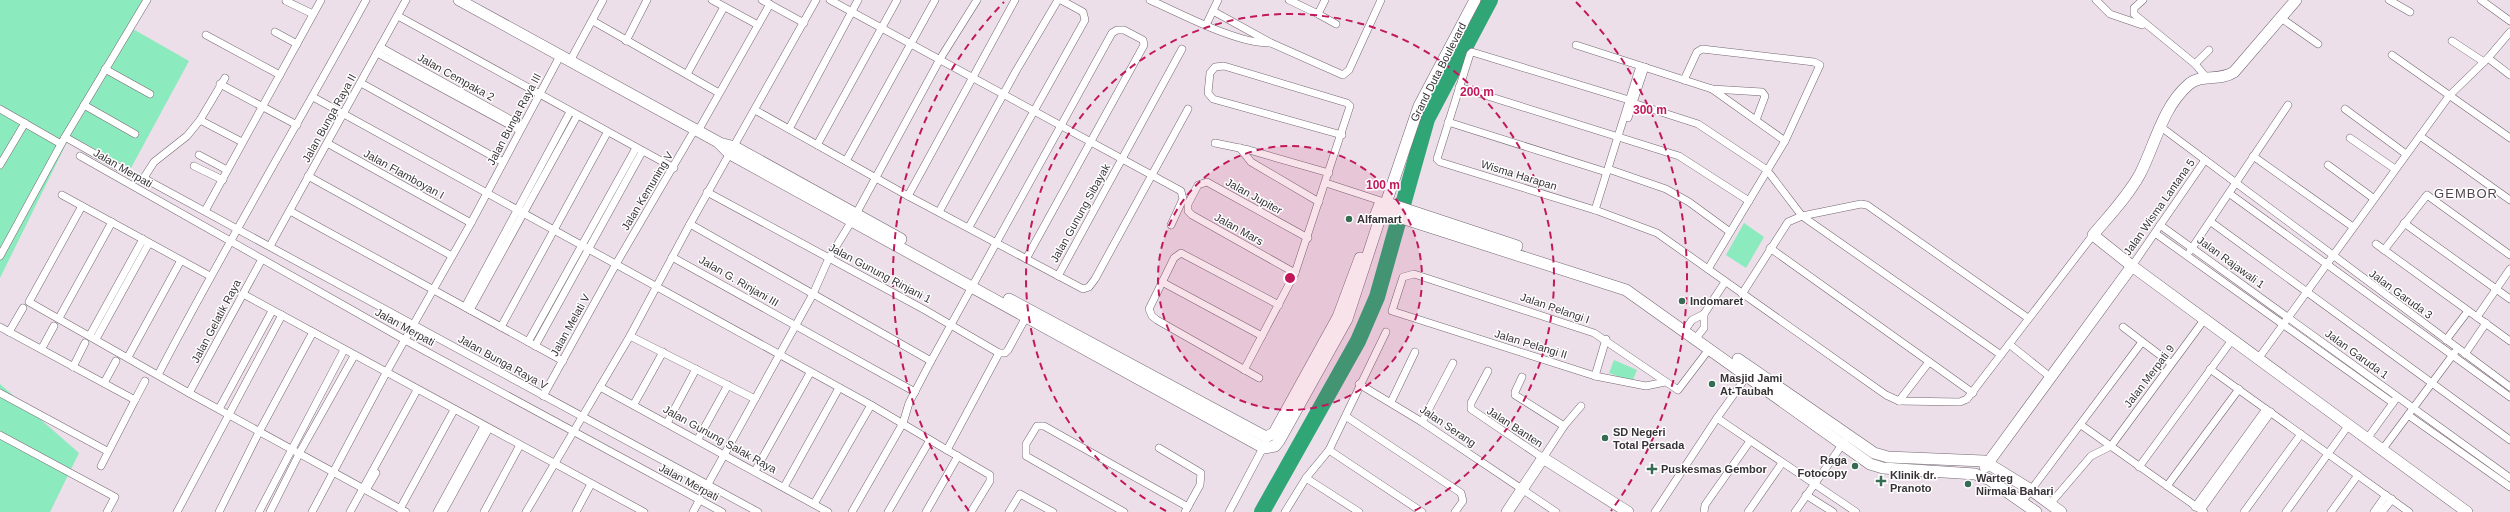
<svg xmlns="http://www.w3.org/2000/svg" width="2510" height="512" font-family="Arial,sans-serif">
  <rect width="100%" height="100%" fill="#ecdfe9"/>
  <g fill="#8cebbe">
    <polygon points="0,0 147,0 133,29 189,61 131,168 70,136 0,278"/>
    <polygon points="1744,223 1764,237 1746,268 1726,255"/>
    <polygon points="1614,360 1637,370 1632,382 1609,373"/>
    <polygon points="0,384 79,453 50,512 0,512"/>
  </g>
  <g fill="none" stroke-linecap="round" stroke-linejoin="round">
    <polyline stroke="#30a677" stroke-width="16" points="1262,512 1358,341 1377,297 1427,119 1490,0"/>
    <defs>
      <g id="street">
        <polyline points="712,0 758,25"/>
        <polyline points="762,0 804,23"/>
        <polyline points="830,0 1181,191 1183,199 1171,225"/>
        <path d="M1150,0C1182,14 1237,44 1271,43L1343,75L1349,70L1381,0"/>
        <polyline points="1289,0 1318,14 1325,0"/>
        <polyline points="2096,0 2110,14 2142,25"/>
        <polyline points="2143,0 2134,8 2134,14 2195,64 2206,77"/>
        <polyline points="2389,0 2410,12"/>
        <polyline points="2481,0 2510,21"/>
        <polyline points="286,1 313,14"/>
        <polyline points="1213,11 1271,43"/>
        <polyline points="1318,14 1336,24"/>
        <polyline points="398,16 674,168"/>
        <polyline points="2281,18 2318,44"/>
        <polyline points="593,21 719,93"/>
        <polyline points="1206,25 1218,0"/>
        <polyline points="275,32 297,44"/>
        <polyline points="206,35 280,75"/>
        <polyline points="626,41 647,0"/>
        <polyline points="2452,41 2484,62"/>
        <polyline points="1576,45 1712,89 1762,92 1765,96 1756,120"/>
        <polyline points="380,47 522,126"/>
        <polyline points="377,53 519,130"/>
        <polyline points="2392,55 2510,138"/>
        <polyline points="2488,58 2510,75"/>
        <polyline points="570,61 603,0"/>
        <polyline points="2195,64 2209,50"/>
        <polyline points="105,69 150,94"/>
        <polyline points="687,74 724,7"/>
        <polyline points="225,78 200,120 187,136 154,162 145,176 147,180 758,512"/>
        <polyline points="1684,80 1697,52 1702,49 1814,62 1820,65 1785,141 1708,269"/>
        <polyline points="361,83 503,162"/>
        <polyline points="220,84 297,125"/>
        <polyline points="1459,87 1679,156 1749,201"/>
        <polyline points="1712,89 1785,141"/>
        <polyline points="313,97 871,405 947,450 999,353"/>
        <polyline points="1629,100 1472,52 1470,54 1437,159 1440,162 1598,211 1657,233 1886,395 1899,401 1960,402 1967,399 2093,235"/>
        <polyline points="1633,103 1698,124 1767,170"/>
        <polyline points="84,105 135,134"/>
        <polyline points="0,109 61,144"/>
        <polyline points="2345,109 2406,154"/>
        <polyline points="755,110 908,196 1083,289 1089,287 1095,279 1188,109"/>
        <polyline points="1628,118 1645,67"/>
        <polyline points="200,120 242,142"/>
        <polyline points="1448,122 1606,172"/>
        <polyline points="2161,127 2510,387"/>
        <polyline points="789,129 858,0"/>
        <polyline points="698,131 770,4"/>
        <polyline points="2420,136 2510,200"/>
        <polyline points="65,137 120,168"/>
        <polyline points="2350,138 2395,169"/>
        <polyline points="327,143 471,223"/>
        <polyline points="1215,143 1249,150 1329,173"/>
        <polyline points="817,145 897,0"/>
        <polyline points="1240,148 1251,162 1319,202"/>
        <polyline points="199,155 227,170"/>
        <polyline points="80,156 405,340 722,512"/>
        <polyline points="2253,156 2353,227"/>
        <polyline points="846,161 935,0"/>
        <polyline points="0,165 25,123"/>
        <polyline points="2328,165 2373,198"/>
        <polyline points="194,166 223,180"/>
        <polyline points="1611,170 1666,189 1689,202 1730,232"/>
        <polyline points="1770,174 1802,216 2001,355"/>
        <polyline points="308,176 452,256"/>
        <polyline points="1326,183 1384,202"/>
        <polyline points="707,192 925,310 999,353 1005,353 1008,350 1026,317"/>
        <polyline points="2230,194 2510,397"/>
        <polyline points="62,195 210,276"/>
        <polyline points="908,196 1015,0"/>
        <polyline points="82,206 29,302 189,393 406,512"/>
        <polyline points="1595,210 1640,66"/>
        <polyline points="205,211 321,0"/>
        <polyline points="290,211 563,361"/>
        <polyline points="939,212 1016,71 1058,0"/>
        <polyline points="2211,222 2510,440"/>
        <polyline points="2404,223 2510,299"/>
        <polyline points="690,224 931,361"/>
        <polyline points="2160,225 2510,478"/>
        <polyline points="969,227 1085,20 1083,12 1061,0"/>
        <polyline points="2155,233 2393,403"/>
        <polyline points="2376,244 2510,341"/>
        <polyline points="270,246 406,0"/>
        <polyline points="1770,248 1973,393"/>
        <polyline points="2384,250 2427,195 2510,255"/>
        <polyline points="2190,251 2288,105"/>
        <polyline points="0,256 65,137 147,0"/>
        <polyline points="672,257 915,392"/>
        <polyline points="2132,266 2205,160"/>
        <polyline points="1295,273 1192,215 1188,211 1188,204 1198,185 1207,182 1308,238"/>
        <polyline points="1058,276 1182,49"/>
        <polyline points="1162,282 1262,336"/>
        <polyline points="243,294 644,512"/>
        <polyline points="1742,294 1788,222 1802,216 1861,204 1867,205 2028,318"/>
        <polyline points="465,307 570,112"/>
        <polyline points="470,310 577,116"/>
        <polyline points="2477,317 2510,269"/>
        <polyline points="59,318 112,222"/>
        <polyline points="0,327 135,400 101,466"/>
        <polyline points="501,327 607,133"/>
        <polyline points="2123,327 2169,362"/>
        <polyline points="1685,330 1692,320 1704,314 1725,282"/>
        <polyline points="9,332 23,308"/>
        <polyline points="90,335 143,239"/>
        <polyline points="630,336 755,399"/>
        <polyline points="1696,338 1704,328 1704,314"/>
        <polyline points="96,339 149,243"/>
        <polyline points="2446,340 2468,311"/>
        <polyline points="528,342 636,148"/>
        <polyline points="2009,344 2049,376"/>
        <polyline points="535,346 642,152"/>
        <polyline points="42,348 54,326"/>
        <polyline points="2465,354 2486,323"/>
        <polyline points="128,357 180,262"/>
        <polyline points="2258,359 2449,96 2488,58 2510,32"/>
        <polyline points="73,367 85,343"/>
        <polyline points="2210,369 2409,512"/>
        <polyline points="1244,370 1295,273 1350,106 1347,103 1224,66 1215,67 1210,73 1208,93 1213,99 1342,135"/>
        <polyline points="1488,371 1471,403 1471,409 1543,458 1564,426 1581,406"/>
        <path d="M158,375C224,248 297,126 366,0"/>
        <polyline points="1595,376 1606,339"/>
        <polyline points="1522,377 1515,392 1515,395 1564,426"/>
        <polyline points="1259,378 1157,320 1152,316 1149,309 1174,258 1181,253 1279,305"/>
        <polyline points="1665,382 1646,386 1595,376 1392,311 1403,277 1414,274 1594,333 1678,390 1710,348"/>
        <polyline points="104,383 116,361"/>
        <polyline points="1359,384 1422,422 1556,512"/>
        <polyline points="600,387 828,512"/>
        <polyline points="0,393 107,451"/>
        <polyline points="189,393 262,259"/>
        <polyline points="543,396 616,264 695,129"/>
        <polyline points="135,400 145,381"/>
        <polyline points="1899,401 1929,362"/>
        <polyline points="1391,402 1415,352"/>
        <polyline points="634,404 663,352"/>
        <polyline points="219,409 272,311"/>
        <polyline points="2408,415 2510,487"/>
        <polyline points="1347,417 1461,493 1463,501 1455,512"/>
        <polyline points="1717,418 1856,512"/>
        <polyline points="1422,422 1453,363"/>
        <polyline points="667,423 696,369"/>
        <polyline points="2081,425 2204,512"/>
        <polyline points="0,435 115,497 107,512"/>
        <polyline points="698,439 728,385"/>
        <polyline points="2367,439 2395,400"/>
        <polyline points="1159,448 1201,473 1200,485 1185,512"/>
        <polyline points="947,450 990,475 990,481 971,512"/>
        <polyline points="1329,450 1422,512"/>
        <polyline points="2382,450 2455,352"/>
        <polyline points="2139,467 2232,340"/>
        <polyline points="755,471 810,373"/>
        <polyline points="1306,478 1359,512"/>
        <polyline points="708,484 813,294 829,258 856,214 940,59 977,0"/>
        <polyline points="2167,486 2239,389"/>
        <polyline points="784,487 839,388"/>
        <polyline points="366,490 376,473"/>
        <polyline points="1806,495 1833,512"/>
        <polyline points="2022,502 2142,342"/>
        <polyline points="814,504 871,405"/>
        <polyline points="2050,504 2091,456 2111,446 2204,320"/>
        <polyline points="2195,507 2266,409"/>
        <polyline points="400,509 454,410"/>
        <polyline points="2201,510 2271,412"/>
        <polyline points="177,512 282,315"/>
        <polyline points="219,512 259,432 313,332"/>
        <polyline points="259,512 344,350"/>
        <polyline points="270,512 300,452 354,356"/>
        <polyline points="312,512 386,373 471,223 560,56"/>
        <polyline points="350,512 417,390"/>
        <polyline points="437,512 484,426"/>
        <polyline points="443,512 489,428"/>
        <polyline points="484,512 520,445"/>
        <polyline points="526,512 630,336 690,224 816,0"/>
        <polyline points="576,512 591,484"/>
        <polyline points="693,512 700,499"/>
        <polyline points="852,512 903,423 909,403 931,361 1112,33 1117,30 1124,30 1143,40 1144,45 1026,259"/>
        <polyline points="888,512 930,440"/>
        <polyline points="926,512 958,456"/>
        <polyline points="1009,512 1020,494 1053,512"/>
        <polyline points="1124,512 1026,456 1026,444 1037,426 1044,426 1188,507"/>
        <polyline points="1229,512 1265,444"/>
        <polyline points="1285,512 1306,478 1329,450 1386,332"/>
        <polyline points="1655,512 1717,418 1749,373"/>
        <polyline points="1704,512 1705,505 1750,441"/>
        <polyline points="1748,512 1782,463"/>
        <polyline points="1795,512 1844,442"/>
        <polyline points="2244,512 2301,434"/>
        <polyline points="2286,512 2348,426"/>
        <polyline points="2331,512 2358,475"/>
        <polyline points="2374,512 2386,495"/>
        <polyline points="2382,512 2392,499"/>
      </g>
      <g id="secondary">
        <polyline points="459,0 698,131 718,142 730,154 1264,448 1275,446 1279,441 1347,319 1381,215 1386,213 1626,290 1870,464 1883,468 1975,474 1990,480 2036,512"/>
        <path d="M2296,0L2234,72C2219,82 2201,73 2188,85C2162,108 2155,145 2140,174C2128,196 2109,216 2093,235L2132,266L2467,512"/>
        <polyline points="719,143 735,147 901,239"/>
        <polyline points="1384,209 1419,106 1475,0"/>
        <polyline points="1374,219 1380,204 1387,203 1517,246"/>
        <polyline points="1009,299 1266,437 1274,433 1338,317 1360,258"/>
        <polyline points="1738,359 1874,453 1888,457 1984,461 2031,490 2061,512"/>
        <polyline points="1985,467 2132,266"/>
        <polyline points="1507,512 1543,458 1628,512"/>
      </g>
    </defs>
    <use href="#street" stroke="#736770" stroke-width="8"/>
    <use href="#secondary" stroke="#736770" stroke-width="12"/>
    <use href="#street" stroke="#fff" stroke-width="7"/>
    <use href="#secondary" stroke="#fff" stroke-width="11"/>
  </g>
  <circle cx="1290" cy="278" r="132" fill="#c2185b" fill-opacity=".12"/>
  <g fill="none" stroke="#c2185b" stroke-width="2" stroke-dasharray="7 5">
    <circle cx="1290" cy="278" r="132"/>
    <path d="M1166 511A264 264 0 1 1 1414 511"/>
    <path d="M969 511A397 397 0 0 1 1004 2M1576 2A397 397 0 0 1 1611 511"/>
  </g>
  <g fill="#356c53" stroke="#fff" stroke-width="1.5">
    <circle cx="1349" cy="219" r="4"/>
    <circle cx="1682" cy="301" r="4"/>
    <circle cx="1712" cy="384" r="4"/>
    <circle cx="1605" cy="438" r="4"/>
    <circle cx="1855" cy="466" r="4"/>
    <path d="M1650 463h4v4h4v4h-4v4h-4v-4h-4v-4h4z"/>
    <path d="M1879 475h4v4h4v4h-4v4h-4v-4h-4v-4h4z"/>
    <circle cx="1968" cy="484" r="4"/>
  </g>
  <g text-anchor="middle" stroke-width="3" stroke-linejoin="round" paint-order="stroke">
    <g font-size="11" fill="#373236" stroke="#fff">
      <text transform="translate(1438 72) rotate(-63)" y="4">Grand Duta Boulevard</text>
      <text transform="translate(456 77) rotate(29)" y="4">Jalan Cempaka 2</text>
      <text transform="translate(329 118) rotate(-61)" y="4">Jalan Bunga Raya II</text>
      <text transform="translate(514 119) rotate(-62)" y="4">Jalan Bunga Raya III</text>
      <text transform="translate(123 168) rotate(30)" y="4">Jalan Merpati</text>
      <text transform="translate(404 174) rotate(29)" y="4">Jalan Flamboyan I</text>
      <text transform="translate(1519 175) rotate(17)" y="4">Wisma Harapan</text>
      <text transform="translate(647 191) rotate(-59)" y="4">Jalan Kemuning V</text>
      <text transform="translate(1254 196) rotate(29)" y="4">Jalan Jupiter</text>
      <text transform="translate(2159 207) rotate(-55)" y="4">Jalan Wisma Lantana 5</text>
      <text transform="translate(1080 213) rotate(-61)" y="4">Jalan Gunung Sibayak</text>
      <text transform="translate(1239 229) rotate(29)" y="4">Jalan Mars</text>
      <text transform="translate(2231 262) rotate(36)" y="4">Jalan Rajawali 1</text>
      <text transform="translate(880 273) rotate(28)" y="4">Jalan Gunung Rinjani 1</text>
      <text transform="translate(739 281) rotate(30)" y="4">Jalan G. Rinjani III</text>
      <text transform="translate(2401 294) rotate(36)" y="4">Jalan Garuda 3</text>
      <text transform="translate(1555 308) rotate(19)" y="4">Jalan Pelangi I</text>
      <text transform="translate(216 321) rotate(-62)" y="4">Jalan Gelatik Raya</text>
      <text transform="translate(570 325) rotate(-61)" y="4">Jalan Melati V</text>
      <text transform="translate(405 327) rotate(29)" y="4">Jalan Merpati</text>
      <text transform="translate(1531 344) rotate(17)" y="4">Jalan Pelangi II</text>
      <text transform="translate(2357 354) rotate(36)" y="4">Jalan Garuda 1</text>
      <text transform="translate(503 362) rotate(29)" y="4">Jalan Bunga Raya V</text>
      <text transform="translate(2149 376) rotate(-53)" y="4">Jalan Merpati 9</text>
      <text transform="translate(1448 426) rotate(34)" y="4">Jalan Serang</text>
      <text transform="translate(1515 427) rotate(33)" y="4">Jalan Banten</text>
      <text transform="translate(720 439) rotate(29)" y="4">Jalan Gunung Salak Raya</text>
      <text transform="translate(689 482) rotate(28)" y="4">Jalan Merpati</text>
    </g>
    <g font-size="11" font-weight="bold" fill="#373236" stroke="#fff" text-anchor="start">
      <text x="1357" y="223">Alfamart</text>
      <text x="1690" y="305">Indomaret</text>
      <text x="1720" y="382">Masjid Jami<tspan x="1720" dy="13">At-Taubah</tspan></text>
      <text x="1613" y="436">SD Negeri<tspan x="1613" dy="13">Total Persada</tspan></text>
      <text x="1847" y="464" text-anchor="end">Raga<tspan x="1847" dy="13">Fotocopy</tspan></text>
      <text x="1661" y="473">Puskesmas Gembor</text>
      <text x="1890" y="479">Klinik dr.<tspan x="1890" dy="13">Pranoto</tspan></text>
      <text x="1976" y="482">Warteg<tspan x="1976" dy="13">Nirmala Bahari</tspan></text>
    </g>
    <g font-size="13" letter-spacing="1" fill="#50454d" stroke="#fff">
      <text x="2466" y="198">GEMBOR</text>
    </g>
  </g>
  <circle cx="1290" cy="278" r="6" fill="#c2185b" stroke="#fff" stroke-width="2"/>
  <g font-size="12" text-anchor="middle" font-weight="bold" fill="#c2185b" stroke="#fff" stroke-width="3" stroke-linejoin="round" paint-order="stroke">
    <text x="1477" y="96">200 m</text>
    <text x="1650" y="114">300 m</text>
    <text x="1383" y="189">100 m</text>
  </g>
</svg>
